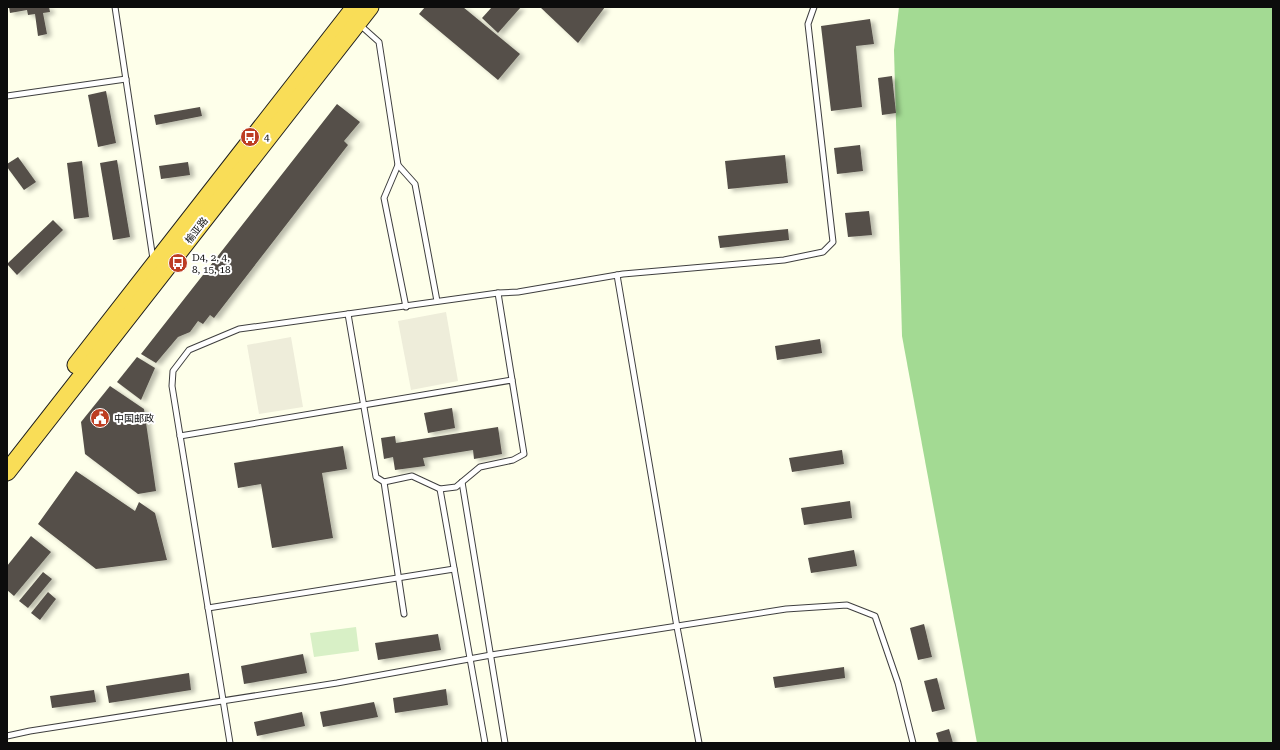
<svg xmlns="http://www.w3.org/2000/svg" width="1280" height="750" font-family="'Roboto Serif','Noto Sans SC',serif">
  <defs>
    <filter id="shadow"><feDropShadow dx="4.5" dy="2.5" stdDeviation="2" flood-color="#0004"/></filter>
  </defs>
  <rect width="100%" height="100%" fill="#feffea"/>
  <polygon fill="#a3da93" points="899,7 1273,7 1273,743 977,743 902,336 894,50"/>
  <polygon fill="#d8f0c6" points="356,627 359,651 314,657 310,633"/>
  <g fill="#eeedda">
    <polygon points="446,312 458,381 411,390 398,321"/>
    <polygon points="291,337 303,407 259,414 247,345"/>
  </g>
  <g fill="#544f48" filter="url(#shadow)">
    <polygon points="9,7 49,7 50,12 43,13 47,34 38,36 35,14 28,15 27,10 10,13"/>
    <polygon points="425,7 463,7 520,54 498,80 419,14"/>
    <polygon points="492,7 521,7 498,33 482,18"/>
    <polygon points="540,7 605,7 578,43"/>
    <polygon points="870,19 874,44 856,46 862,107 831,111 821,26"/>
    <polygon points="892,76 896,113 882,115 878,78"/>
    <polygon points="106,91 116,143 98,147 88,95"/>
    <polygon points="337,104 360,122 344,141 348,145 214,318 210,315 203,324 198,321 190,332 178,337 156,363 141,354"/>
    <polygon points="200,107 202,116 156,125 154,115"/>
    <polygon points="860,145 863,171 837,174 834,148"/>
    <polygon points="785,155 788,183 728,189 725,161"/>
    <polygon points="18,157 36,182 24,190 7,167 7,164"/>
    <polygon points="117,160 130,237 113,240 100,163"/>
    <polygon points="82,161 89,217 74,219 67,163"/>
    <polygon points="188,162 190,175 161,179 159,166"/>
    <polygon points="869,211 872,235 848,237 845,213"/>
    <polygon points="53,220 63,230 17,275 7,264"/>
    <polygon points="788,229 789,240 720,248 718,236"/>
    <polygon points="820,339 822,353 777,360 775,346"/>
    <polygon points="137,357 155,368 141,400 117,382"/>
    <polygon points="110,386 144,409 156,491 138,494 85,454 81,422"/>
    <polygon points="452,408 455,428 428,433 424,413"/>
    <polygon points="498,427 502,454 474,459 473,450 423,458 425,466 395,470 393,457 384,459 381,438 395,436 396,443"/>
    <polygon points="343,446 347,469 322,473 333,538 272,548 261,484 238,488 234,463"/>
    <polygon points="842,450 844,464 792,472 789,458"/>
    <polygon points="76,471 135,511 139,502 155,513 167,560 96,569 38,524"/>
    <polygon points="850,501 852,518 804,525 801,508"/>
    <polygon points="31,536 51,552 14,596 7,590 7,566"/>
    <polygon points="854,550 857,566 811,573 808,558"/>
    <polygon points="43,572 52,579 28,608 19,601"/>
    <polygon points="48,592 56,599 40,620 31,613"/>
    <polygon points="924,624 932,657 918,660 910,628"/>
    <polygon points="438,634 441,650 378,660 375,643"/>
    <polygon points="303,654 307,673 244,684 241,666"/>
    <polygon points="844,667 845,678 775,688 773,677"/>
    <polygon points="189,673 191,690 109,703 106,686"/>
    <polygon points="937,678 945,709 932,712 924,681"/>
    <polygon points="446,689 448,705 395,713 393,698"/>
    <polygon points="94,690 96,702 52,708 50,696"/>
    <polygon points="374,702 378,717 323,727 320,712"/>
    <polygon points="302,712 305,726 257,736 254,722"/>
    <polygon points="949,729 953,743 939,743 936,733"/>
  </g>
  <g fill="none" stroke-linecap="round" stroke-linejoin="round">
    <defs>
      <g id="service">
        <polyline points="115,7 153,259"/>
        <polyline points="360,25 379,42 398,165 384,198 406,307"/>
        <polyline points="7,96 126,79"/>
        <polyline points="398,165 415,184 437,301"/>
        <polyline points="617,275 677,627 699,743"/>
        <polyline points="348,314 376,477 384,482 412,476 440,489 456,487 480,467 513,460 524,454 498,293"/>
        <polyline points="180,436 512,380"/>
        <polyline points="384,482 404,614"/>
        <polyline points="462,482 505,743"/>
        <polyline points="440,489 485,743"/>
        <polyline points="208,608 454,569"/>
        <polyline points="7,736 30,731 337,683 491,655 786,609 847,605 875,616 898,683 913,743"/>
        <polyline points="230,743 172,386 173,371 189,350 239,329 498,293 518,292 623,274 784,260 823,252 833,242 808,24 814,7"/>
      </g>
      <g id="trunk">
        <polyline points="76,365 355,7"/>
        <polyline points="7,472 370,7"/>
      </g>
    </defs>
    <use href="#service" stroke="#3f3f3f" stroke-width="7"/>
    <use href="#trunk" stroke="#1d1d1d" stroke-width="19"/>
    <use href="#service" stroke="#fff" stroke-width="5"/>
    <use href="#trunk" stroke="#f9dd57" stroke-width="17"/>
  </g>
  <defs>
    <symbol id="bus-disc" viewBox="-11 -11 22 22"><circle r="9.5" fill="#bd3d22" stroke="#fff"/><path d="M-5-6H5V4H4V6H2V4H-2V6H-4V4H-5ZM-3.5-4V0h7V-4ZM-3.5 1.2v1.5H-2V1.2ZM2 1.2v1.5H3.5V1.2Z" fill="#fff"/></symbol>
    <symbol id="civic-disc" viewBox="-11 -11 22 22"><circle r="9.5" fill="#bd3d22" stroke="#fff"/><path d="M-.6-6.5H3V-4.5H.6V-3L4-1V1h2V6H-6V1h2V-1L-.6-3ZM-1.2 2.5V6h2.4V2.5Z" fill="#fff"/></symbol>
  </defs>
  <g fill-rule="evenodd">
    <use href="#bus-disc" x="239" y="126" width="22" height="22"/>
    <use href="#bus-disc" x="167" y="252" width="22" height="22"/>
    <use href="#civic-disc" x="89" y="407" width="22" height="22"/>
  </g>
  <g text-anchor="middle" stroke-width="4" stroke-linejoin="round" paint-order="stroke">
    <g font-size="10" fill="#0c0c0c" stroke="#fff" text-anchor="start">
      <text x="264" y="141">4</text>
      <text x="192" y="261">D4, 2, 4,<tspan x="192" dy="12">8, 15, 18</tspan></text>
      <text x="114" y="422">中国邮政</text>
    </g>
    <g font-size="10" fill="#0c0c0c" stroke="#fff">
      <text transform="translate(196 230) rotate(-52)" y="4">榆亚路</text>
    </g>
  </g>
  <rect width="1280" height="750" fill="none" stroke="#0c0c0c" stroke-width="16"/>
</svg>
